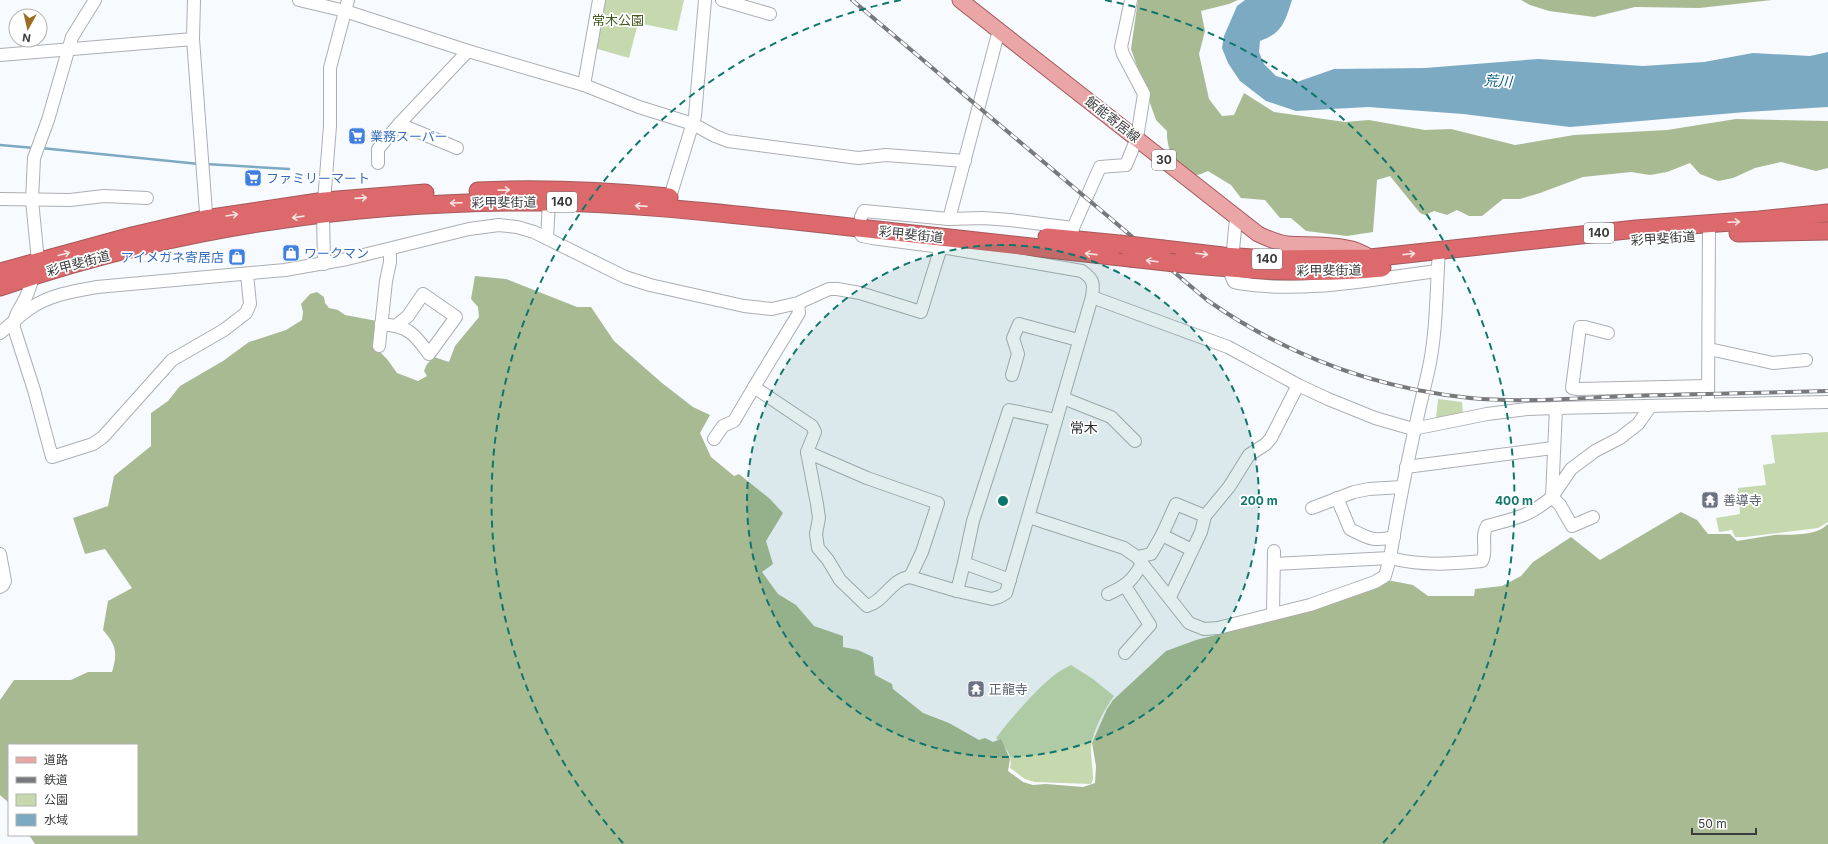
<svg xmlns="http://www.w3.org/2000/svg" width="1828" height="844" font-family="Inter,'Noto Sans JP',sans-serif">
  <rect width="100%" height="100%" fill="#f7fafe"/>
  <g fill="#c5d8ae">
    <polygon points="602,0 684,0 677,31 638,23 629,58 594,48"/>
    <polygon points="1438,399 1462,402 1463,414 1442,419 1436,418"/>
    <polygon points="1828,432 1828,522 1818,528 1745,537 1735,537 1732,530 1719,532 1716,518 1740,514 1738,488 1766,485 1763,465 1775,463 1771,435"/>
    <path d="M1071,665L1093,679L1114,696C1105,708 1092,732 1091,748C1091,758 1093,769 1093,779L1091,784L1035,782L1025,779L1010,768C1013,754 1005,747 996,738C1012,717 1036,689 1057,673C1061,670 1066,668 1071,665Z"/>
  </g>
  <g fill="#a8ba91">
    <path d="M1138,0H1238L1229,4L1201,11L1205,31L1199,54L1209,99L1222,116L1234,115L1244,93L1274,112L1345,122L1369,120L1425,130L1451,129L1515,145L1574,135L1667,130L1736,119L1828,121V168L1816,171L1781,162L1755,168L1733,178L1718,181L1700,174L1690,163L1667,172L1650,175L1631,172L1583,177L1540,193L1520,199H1503L1482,216H1469L1457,210L1447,215L1434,211L1425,215L1420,213L1390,176L1377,180L1373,232L1347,236L1306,231L1291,218H1280L1265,200L1241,198L1231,185L1208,171C1205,172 1200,175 1196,175C1176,178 1166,146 1167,131L1156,120L1131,49Z"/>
    <polygon points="1521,0 1772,0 1699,8 1635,7 1594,17 1549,11 1530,5"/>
    <path d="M475,276L506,279L577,307H591L614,341L662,383L693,407L710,415L700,433L711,457L734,476L739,474L770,499L783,513L766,541L773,564L762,572L778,594L796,605L814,626L843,636V647L858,650L873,657L875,675L892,684L893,689L923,713L949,723L979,740L985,738L993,742L1001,739L1010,759L1008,771L1023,782L1033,785L1046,784L1083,787L1095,783L1096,766L1092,743L1107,709L1113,700L1166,651L1196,640L1291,616L1387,580L1413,585L1428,596H1474L1475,589L1502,586L1521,576L1533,562L1571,537L1600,560L1681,512L1697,520L1708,534H1730L1737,541C1749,539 1762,537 1774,535C1792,534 1815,537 1828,524V844H35L29,835H137V745H9V803L0,795V700L14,680H71L88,672H112C118,652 116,645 103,630L108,601L132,588L105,549L85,554L73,518L108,506L114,476L151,446V413L168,401L180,386L223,361L249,342L286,330L302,320L303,312L301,304L310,294L317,292L324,297L325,303L329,308L338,310L345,315L377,321L376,348L387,359L397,373L418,381L427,376L424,371L427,364L434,357L449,362L455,346L479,317L478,307L471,299Z"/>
  </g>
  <path fill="#7daac3" d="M1245,0H1292C1285,21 1283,33 1260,41L1259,52L1264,64L1276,76L1297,82L1334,69L1425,68L1538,59L1643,66L1704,62L1753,53L1810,56L1828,52V107L1746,112L1570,127L1463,114L1368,107L1296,111L1266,101L1240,81L1228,63L1222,48L1224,36L1237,6Z"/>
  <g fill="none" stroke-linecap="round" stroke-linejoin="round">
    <g stroke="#7daac3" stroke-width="2.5">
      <polyline points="0,145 34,148"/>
      <polyline points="41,148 199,164"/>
      <polyline points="206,164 289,169"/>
    </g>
    <defs>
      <g id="minor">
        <polyline points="194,0 193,39 207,226"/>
        <polyline points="299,0 345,11 468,51 584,85 639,107 693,124 715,136 728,141 858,158 886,155 965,161"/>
        <polyline points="722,0 770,14"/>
        <polyline points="0,55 193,39"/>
        <polyline points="584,85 599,0"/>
        <polyline points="399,124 457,148"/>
        <polyline points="378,163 378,149 399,124 468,51"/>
        <polyline points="670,197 695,116 705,0"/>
        <polyline points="0,199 70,200 104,196 147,198"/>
        <polyline points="861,217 864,211 949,219 983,218 1010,220 1073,228"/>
        <polyline points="949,219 999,30"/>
        <polyline points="857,228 862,236 872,238 941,247"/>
        <polyline points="1072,233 1073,228 1100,167 1126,165 1137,138 1144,94 1123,54 1121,47 1131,0"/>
        <polyline points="547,238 549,202"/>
        <polyline points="1233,250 1236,218"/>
        <polyline points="38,261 32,200 34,158 48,120 72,37 95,0"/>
        <polyline points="324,264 323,214 330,126 330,68 348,0"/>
        <path d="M34,275C31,283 29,291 25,299C20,309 13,316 14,328L34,390L52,457L93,444L103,437L172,360L224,330L246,313L250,304L247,274"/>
        <path d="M1231,275L1234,282L1238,283C1304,294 1372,279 1437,271"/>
        <polyline points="1092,297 1228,347 1298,385 1328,399 1375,418 1413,429 1487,414 1527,409 1556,408"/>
        <path d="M381,324C408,326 414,333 429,354L456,317L423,294L408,316L397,325"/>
        <path d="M0,333C10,325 19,316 29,309C49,295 74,291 97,287L285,270L347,259L469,229L499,225L517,227L534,232L625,277L650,285L744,306L772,309L798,303L829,289H837L860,293L921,312L941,247L1082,271C1094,280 1094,283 1092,297L1006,593L999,597L992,599L957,591L910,577C891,579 884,602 867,606L840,580L828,560L818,548L816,534L819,518L817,504L807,452L815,432L812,426L754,387L799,313L798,303"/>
        <polyline points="1608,333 1585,327 1580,327 1572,388 1578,389 1708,386"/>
        <polyline points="379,346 386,281 390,262 390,249"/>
        <polyline points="1709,349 1773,363 1806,360"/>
        <polyline points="1012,375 1018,354 1013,338 1019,324 1078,340"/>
        <polyline points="1063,398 1111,417 1135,441"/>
        <polyline points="1708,405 1709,223"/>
        <polyline points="714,439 723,426 734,421 754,387"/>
        <polyline points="807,452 867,478 938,503 922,552 910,577"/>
        <polyline points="1406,467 1553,448"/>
        <path d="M1337,498L1350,529C1368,538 1372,542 1394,537"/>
        <polyline points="1312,508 1354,492 1369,489 1402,487"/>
        <path d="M1029,517L1124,548L1137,557L1189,623L1204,629L1218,628L1310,605L1375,582L1385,576L1390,558C1400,495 1413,434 1428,372C1437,333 1436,291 1439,251"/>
        <polyline points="1593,517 1572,526 1560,505 1552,497 1571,469 1595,451 1620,438 1638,424 1650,407"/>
        <polyline points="1162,535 1192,550"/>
        <polyline points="0,554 5,581 3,585 0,587"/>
        <polyline points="1137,557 1151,554 1162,535 1176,504 1205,516"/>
        <polyline points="964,563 973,521 1009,410 1056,420"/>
        <path d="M1274,564L1390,558C1422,566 1449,564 1482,561C1488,550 1480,537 1487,526C1516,518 1528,517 1552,497L1556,408L1828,402"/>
        <polyline points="1125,586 1150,625 1125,653"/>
        <polyline points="957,591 964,563 1010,580"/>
        <path d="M1108,594C1126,586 1132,581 1142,564"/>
        <polyline points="1170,597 1201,532 1205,516 1229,487 1249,455 1266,444 1271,438 1298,385"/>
        <polyline points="1273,614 1274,551"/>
      </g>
      <path id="major" d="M960,0L1258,234C1267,238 1277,243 1287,244C1311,246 1351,242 1370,258"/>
      <g id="highway">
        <path d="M478,191C541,188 605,191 669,197"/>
        <polyline points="1738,233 1828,231"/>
        <polyline points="1047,237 1119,244"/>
        <polyline points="1163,249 1223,256 1268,259 1370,258 1636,229 1759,220 1828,213"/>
        <path d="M1175,263C1244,270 1313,275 1382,268"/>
        <polyline points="0,272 132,236 205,219 325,201 425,193"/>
        <path d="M0,287C175,227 362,200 547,202C633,203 719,213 805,222C913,234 1021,246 1130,258"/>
      </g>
    </defs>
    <use href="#minor" stroke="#acafb2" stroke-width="14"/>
    <use href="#major" stroke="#a4595b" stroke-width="17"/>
    <use href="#highway" stroke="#a4595b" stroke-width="19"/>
    <use href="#minor" stroke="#fff" stroke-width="12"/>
    <use href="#major" stroke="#eaa5a6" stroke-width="15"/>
    <use href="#highway" stroke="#dc696b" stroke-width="17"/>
    <defs>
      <path id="rail" d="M852,0L1207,300C1286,355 1374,388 1470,398C1522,403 1576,398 1628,396C1695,394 1761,393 1828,391"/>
    </defs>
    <use href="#rail" stroke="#78797c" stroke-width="4"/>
    <use href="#rail" stroke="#fff" stroke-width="2.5" stroke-dasharray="8" stroke-linecap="butt"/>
    <defs>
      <g id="highway-bridge">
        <polyline points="1119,244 1163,249"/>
        <polyline points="1130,258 1175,263"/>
      </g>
    </defs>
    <use href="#highway-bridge" stroke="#a4595b" stroke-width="19" stroke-linecap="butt"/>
    <use href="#highway-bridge" stroke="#dc696b" stroke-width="17"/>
  </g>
  <defs><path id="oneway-shaft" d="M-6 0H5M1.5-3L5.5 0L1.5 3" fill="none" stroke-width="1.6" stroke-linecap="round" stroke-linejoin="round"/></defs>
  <g stroke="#f8e1e1">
    <use href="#oneway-shaft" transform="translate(504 190) rotate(-1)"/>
    <use href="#oneway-shaft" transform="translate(361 198) rotate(-4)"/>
    <use href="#oneway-shaft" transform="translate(456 203) rotate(178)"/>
    <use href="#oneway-shaft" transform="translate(641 206) rotate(-176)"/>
    <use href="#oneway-shaft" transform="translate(232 215) rotate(-9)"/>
    <use href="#oneway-shaft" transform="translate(298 217) rotate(172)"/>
    <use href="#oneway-shaft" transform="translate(1734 222) rotate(-3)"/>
    <use href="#oneway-shaft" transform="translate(64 254) rotate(-15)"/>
    <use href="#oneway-shaft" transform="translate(1091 254) rotate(-174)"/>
    <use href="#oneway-shaft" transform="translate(1202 254) rotate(7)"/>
    <use href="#oneway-shaft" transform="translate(1409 254) rotate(-6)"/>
    <use href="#oneway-shaft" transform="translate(1152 261) rotate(-173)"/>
  </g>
  <circle cx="1003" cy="501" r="256" fill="#0f766e" fill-opacity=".12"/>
  <g fill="none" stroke="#0f766e" stroke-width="2" stroke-dasharray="7 5">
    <circle cx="1003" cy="501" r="256"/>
    <path d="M623 843A511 511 0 0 1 901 0M1105 0A511 511 0 0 1 1383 843"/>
  </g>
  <defs>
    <symbol id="supermarket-square" viewBox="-11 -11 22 22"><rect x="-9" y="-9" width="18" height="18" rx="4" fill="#3f7fe0" stroke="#fff"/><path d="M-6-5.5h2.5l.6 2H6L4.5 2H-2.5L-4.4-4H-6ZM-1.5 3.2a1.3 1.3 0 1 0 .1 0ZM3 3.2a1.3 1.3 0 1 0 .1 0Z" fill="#fff"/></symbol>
    <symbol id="shop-square" viewBox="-11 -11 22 22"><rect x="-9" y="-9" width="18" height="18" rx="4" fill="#3f7fe0" stroke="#fff"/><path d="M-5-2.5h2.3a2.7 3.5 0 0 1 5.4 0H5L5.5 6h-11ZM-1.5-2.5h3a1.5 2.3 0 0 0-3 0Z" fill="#fff"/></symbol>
    <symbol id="temple-square" viewBox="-11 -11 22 22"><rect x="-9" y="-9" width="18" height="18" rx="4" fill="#6b7280" stroke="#fff"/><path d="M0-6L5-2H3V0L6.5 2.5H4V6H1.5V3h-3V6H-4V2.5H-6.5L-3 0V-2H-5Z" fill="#fff"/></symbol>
  </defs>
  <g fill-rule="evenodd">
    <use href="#supermarket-square" x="347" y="126" width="20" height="20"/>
    <use href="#supermarket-square" x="243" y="168" width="20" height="20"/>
    <use href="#shop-square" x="281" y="243" width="20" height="20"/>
    <use href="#shop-square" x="227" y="247" width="20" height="20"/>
    <use href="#temple-square" x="1700" y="490" width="20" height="20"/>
    <use href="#temple-square" x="966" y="679" width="20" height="20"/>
  </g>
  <g text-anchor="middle" stroke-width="3.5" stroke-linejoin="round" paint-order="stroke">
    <g fill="#fff" stroke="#767678" stroke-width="1">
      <rect x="1152" y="150" width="24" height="20" rx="3"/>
      <rect x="547" y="192" width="30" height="20" rx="3"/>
      <rect x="1584" y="223" width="30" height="20" rx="3"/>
      <rect x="1252" y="249" width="30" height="20" rx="3"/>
    </g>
    <g font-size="12" font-weight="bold" fill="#3b3c3e">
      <text x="1164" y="164">30</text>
      <text x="562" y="206">140</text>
      <text x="1599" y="237">140</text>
      <text x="1267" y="263">140</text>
    </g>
    <g font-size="13" fill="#42591c" stroke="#fff">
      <text x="618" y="25">常木公園</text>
    </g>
    <g font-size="13" fill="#3b3c3e" stroke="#fff">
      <text transform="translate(1113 119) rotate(38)" y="5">飯能寄居線</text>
      <text transform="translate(504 202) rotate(-1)" y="5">彩甲斐街道</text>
      <text transform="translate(911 234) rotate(6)" y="5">彩甲斐街道</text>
      <text transform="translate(1663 238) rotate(-4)" y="5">彩甲斐街道</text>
      <text transform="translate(78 263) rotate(-15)" y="5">彩甲斐街道</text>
      <text transform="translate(1329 270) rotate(-1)" y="5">彩甲斐街道</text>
    </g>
    <g font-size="13" fill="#366cbe" stroke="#fff" text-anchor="start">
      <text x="370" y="141">業務スーパー</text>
      <text x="266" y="183">ファミリーマート</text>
      <text x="304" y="258">ワークマン</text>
      <text x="224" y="262" text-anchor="end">アイメガネ寄居店</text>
    </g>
    <g font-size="13" fill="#5b616d" stroke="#fff" text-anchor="start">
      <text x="1723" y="505">善導寺</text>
      <text x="989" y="694">正龍寺</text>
    </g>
    <g font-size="14" font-style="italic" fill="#065b7e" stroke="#fff">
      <text transform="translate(1498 81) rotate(3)" y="5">荒川</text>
    </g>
    <g font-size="14" fill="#2a2c2e" stroke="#fff">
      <text x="1084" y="433">常木</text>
    </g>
  </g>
  <circle cx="1003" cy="501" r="6" fill="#0f766e" stroke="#fff" stroke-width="2"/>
  <g font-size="12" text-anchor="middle" font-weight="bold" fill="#0f766e" stroke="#fff" stroke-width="3.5" stroke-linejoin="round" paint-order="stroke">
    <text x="1259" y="505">200 m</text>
    <text x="1514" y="505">400 m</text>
  </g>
  <rect x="8" y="744" width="130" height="92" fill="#ffffff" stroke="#b1b1b2"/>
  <rect x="16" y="757" width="20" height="6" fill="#eaa5a6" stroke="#b1b1b2"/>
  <text x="44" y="764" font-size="12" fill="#3b3c3e">道路</text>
  <rect x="16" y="777" width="20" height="6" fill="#78797c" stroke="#b1b1b2"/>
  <text x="44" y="784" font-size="12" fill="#3b3c3e">鉄道</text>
  <rect x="16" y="794" width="20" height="12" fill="#c5d8ae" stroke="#b1b1b2"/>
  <text x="44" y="804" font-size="12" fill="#3b3c3e">公園</text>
  <rect x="16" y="814" width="20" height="12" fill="#7daac3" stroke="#b1b1b2"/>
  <text x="44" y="824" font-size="12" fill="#3b3c3e">水域</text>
  <g transform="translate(28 28) rotate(188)"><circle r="19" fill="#ffffff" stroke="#b1b1b2"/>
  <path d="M0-3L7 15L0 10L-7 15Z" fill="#9d6e20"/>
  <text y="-6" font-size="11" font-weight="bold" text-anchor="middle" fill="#3b3c3e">N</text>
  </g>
  <path d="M1692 828v6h64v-6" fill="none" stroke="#3b3c3e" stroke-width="2"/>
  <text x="1698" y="828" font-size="12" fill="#3b3c3e" stroke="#ffffff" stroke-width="3" paint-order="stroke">50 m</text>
</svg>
